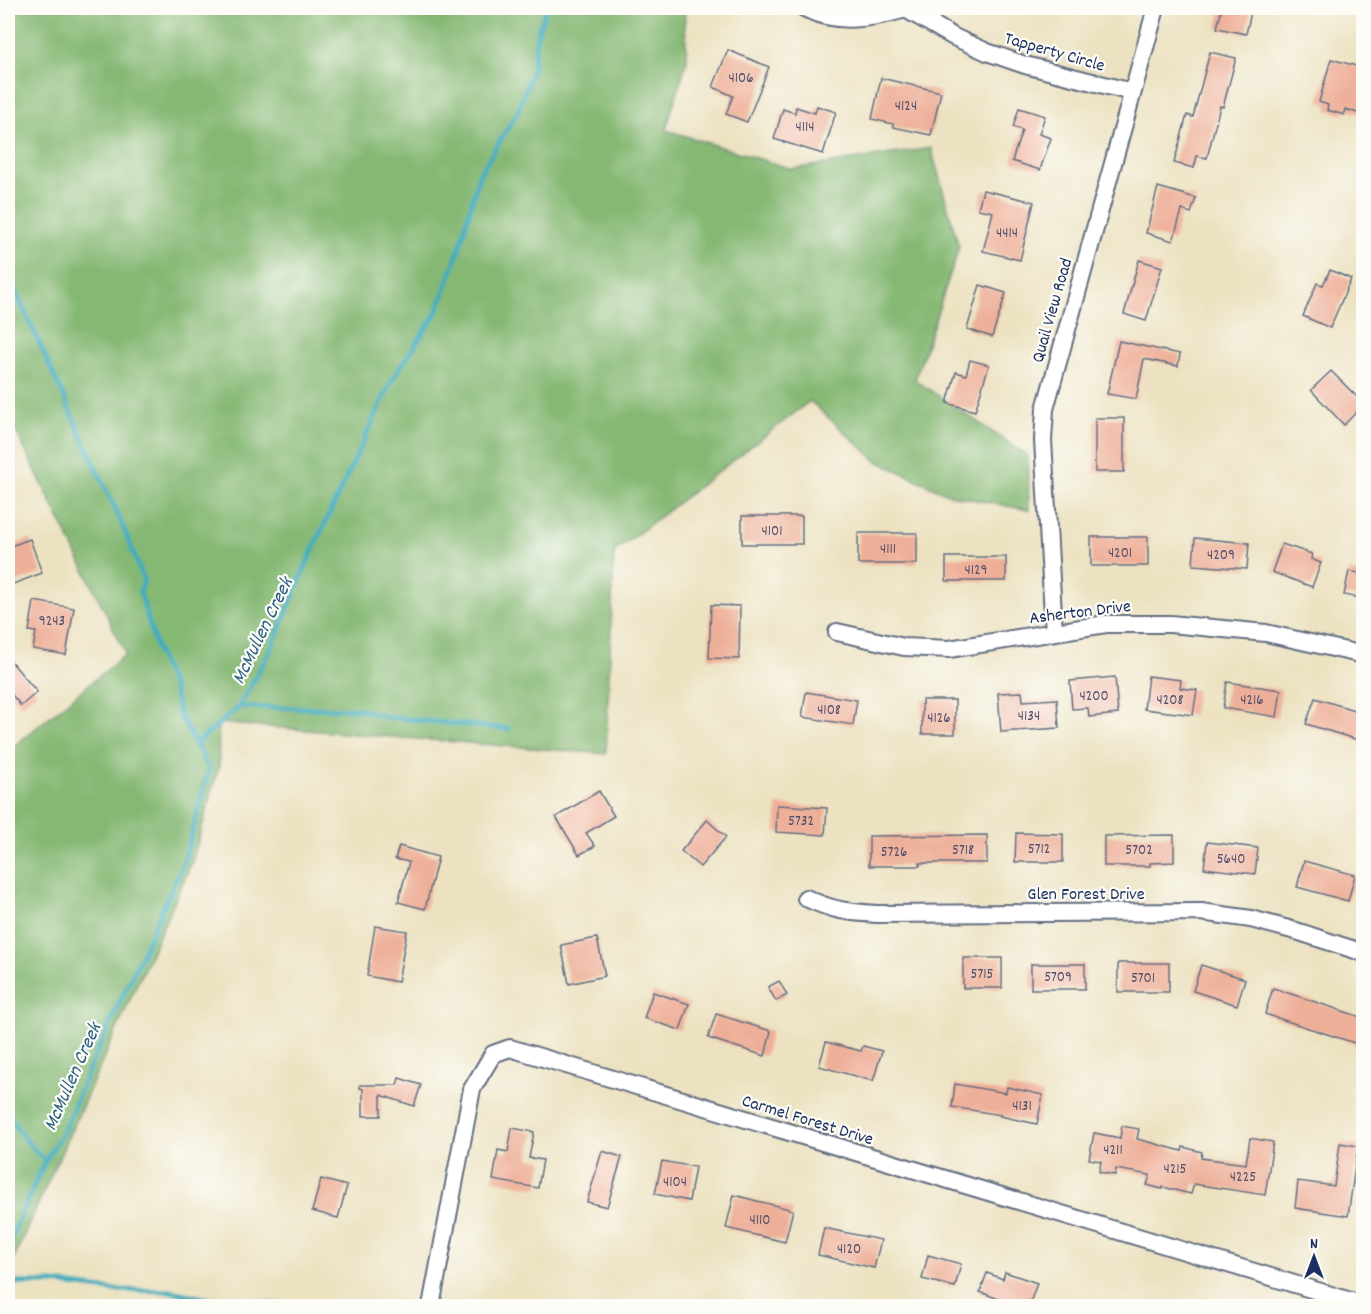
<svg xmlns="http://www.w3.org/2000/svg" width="1371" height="1314" font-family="Dekko,sans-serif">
  <rect width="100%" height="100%" fill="#fdfcf7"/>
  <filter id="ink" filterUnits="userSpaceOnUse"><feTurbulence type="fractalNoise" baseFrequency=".0167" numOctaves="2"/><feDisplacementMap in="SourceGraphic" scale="12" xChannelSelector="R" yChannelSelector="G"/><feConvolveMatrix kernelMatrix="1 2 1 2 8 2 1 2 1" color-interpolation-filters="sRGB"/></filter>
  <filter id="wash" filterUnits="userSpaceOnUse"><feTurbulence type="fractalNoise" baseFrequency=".008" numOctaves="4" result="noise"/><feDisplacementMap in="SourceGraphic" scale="24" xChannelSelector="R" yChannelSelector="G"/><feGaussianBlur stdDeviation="1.35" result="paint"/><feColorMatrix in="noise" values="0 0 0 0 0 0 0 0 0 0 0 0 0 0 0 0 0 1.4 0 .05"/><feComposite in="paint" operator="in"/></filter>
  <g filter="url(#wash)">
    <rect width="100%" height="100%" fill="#ece2c1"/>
    <polygon fill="#85b873" stroke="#507468" stroke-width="1.5" points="8,8 684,8 687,60 666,130 792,169 931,148 959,247 915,380 1028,456 1029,510 950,495 877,461 810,401 614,552 606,754 218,723 219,766 192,862 8,1271 8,751 126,654 8,415"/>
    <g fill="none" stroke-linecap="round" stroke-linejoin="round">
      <g stroke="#40acbe" stroke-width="5">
        <polyline points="8,275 121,522 144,580 140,592 158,653 174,691 179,714 209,769 184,862 88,1071 65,1128 45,1161 14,1231 8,1251"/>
        <polyline points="239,707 359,709 386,717 509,729"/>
        <polyline points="194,745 239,707 271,649 314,547 392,380 437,312 459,250 479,175 518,111 532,71 537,34 546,8"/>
        <path d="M8,1109C14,1130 30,1145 45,1161"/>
        <polyline points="8,1283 53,1283 112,1290 170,1291 208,1299 294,1306"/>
      </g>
    </g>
    <g id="blocks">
      <g fill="#eeaf98">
        <polygon points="1222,8 1252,8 1246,34 1217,28"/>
        <polygon points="728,50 769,67 747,122 726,114 733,96 713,87"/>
        <polygon points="1210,52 1236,58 1223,107 1220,106 1207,158 1197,156 1194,168 1174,163 1187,115 1193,117"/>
        <polygon points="1331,59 1364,68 1364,104 1361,114 1345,109 1344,115 1327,110 1328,105 1319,102"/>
        <polygon points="881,78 941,92 931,135 893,127 893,124 872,119"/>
        <polygon points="817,106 836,112 823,154 774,139 783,109 795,113 796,107 815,113"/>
        <polygon points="1019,108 1045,116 1039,134 1051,138 1040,170 1012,161 1022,130 1013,127"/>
        <polygon points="1158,187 1196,198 1191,213 1182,210 1173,241 1146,233"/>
        <polygon points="983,190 1034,202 1020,260 983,251 993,212 978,209"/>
        <polygon points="1139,260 1162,267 1146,321 1124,314"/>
        <polygon points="1330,270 1351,279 1330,328 1303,316 1317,283 1323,285"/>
        <polygon points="980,285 1006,293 992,337 967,329"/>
        <polygon points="1119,341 1180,354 1178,366 1144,359 1136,399 1107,394"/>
        <polygon points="970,360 989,365 975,411 947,403 956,372 966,375"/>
        <polygon points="1331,371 1364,404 1344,425 1311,390"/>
        <rect x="1095" y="418" width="29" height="54"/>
        <rect x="742" y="516" width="60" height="28"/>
        <rect x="858" y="533" width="59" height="31"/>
        <rect x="1091" y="537" width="57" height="29"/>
        <polygon points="1195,538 1249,543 1247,569 1193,565"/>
        <polygon points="30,539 42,573 8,586 8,547"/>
        <polygon points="1282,544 1312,554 1311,559 1321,563 1312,587 1272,572"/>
        <rect x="946" y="557" width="60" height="24"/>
        <polygon points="1349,571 1364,574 1364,599 1344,595"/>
        <polygon points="34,601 74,608 66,655 33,649 36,632 29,631"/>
        <polygon points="711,605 740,606 739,659 709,658"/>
        <polygon points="8,658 37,692 21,706 8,690"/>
        <polygon points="1148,676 1181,680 1180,688 1197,690 1193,715 1144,709"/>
        <polygon points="1115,677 1118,714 1089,717 1088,708 1072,709 1070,681"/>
        <polygon points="1227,682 1281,690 1277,717 1223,708"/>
        <polygon points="806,692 857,700 853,725 802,717"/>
        <polygon points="1022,692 1023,701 1057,699 1059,728 1001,732 998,693"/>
        <polygon points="1315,698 1364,713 1364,723 1358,740 1306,724"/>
        <rect x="922" y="700" width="33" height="34"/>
        <polygon points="599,791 614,816 586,833 595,846 579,855 556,817"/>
        <polygon points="777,805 827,808 825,835 776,832"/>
        <polygon points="707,820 726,837 700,867 681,851"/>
        <polygon points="1016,833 1063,834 1063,862 1015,862"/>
        <polygon points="987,835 987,863 920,863 920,866 869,866 869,836"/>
        <polygon points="1174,835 1174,862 1150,863 1150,866 1104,866 1104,836"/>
        <polygon points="1207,842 1258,848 1255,874 1204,868"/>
        <polygon points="399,846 438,857 425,909 398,902 409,862 395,859"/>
        <polygon points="1304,861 1355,875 1348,901 1297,887"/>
        <polygon points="375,926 407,931 398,982 367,976"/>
        <polygon points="597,938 605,976 569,984 561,945"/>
        <rect x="963" y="958" width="39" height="30"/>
        <rect x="1118" y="963" width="51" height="29"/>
        <rect x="1031" y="964" width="54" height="25"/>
        <polygon points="1201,965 1245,979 1237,1005 1193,991"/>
        <polygon points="779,981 787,995 776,1001 768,987"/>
        <polygon points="1273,988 1364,1018 1364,1046 1265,1014"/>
        <polygon points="653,992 689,1004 680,1030 644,1018"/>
        <polygon points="716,1014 771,1031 765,1056 708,1038"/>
        <polygon points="826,1042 861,1051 863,1046 882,1051 873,1081 819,1066"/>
        <polygon points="399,1078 421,1085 414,1106 381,1095 381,1116 363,1116 363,1089 360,1088 360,1085 397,1085"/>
        <polygon points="955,1084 1006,1093 1007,1087 1043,1095 1037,1124 1000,1116 1001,1115 952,1107"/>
        <polygon points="1122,1126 1139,1129 1137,1139 1182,1151 1183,1147 1202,1152 1201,1158 1246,1164 1250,1138 1273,1142 1265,1195 1194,1184 1191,1194 1163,1187 1162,1189 1147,1185 1150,1175 1116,1169 1115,1175 1099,1172 1101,1161 1089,1159 1094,1133 1120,1138"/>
        <polygon points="512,1128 534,1132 529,1158 543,1160 538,1188 493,1180 498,1150 508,1152"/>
        <polygon points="1340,1143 1358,1146 1348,1216 1295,1208 1298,1181 1334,1186"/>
        <polygon points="602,1151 622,1157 607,1207 587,1202"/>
        <polygon points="662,1161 695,1167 689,1201 655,1194"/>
        <polygon points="321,1179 347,1186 338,1218 312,1211"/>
        <polygon points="734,1195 793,1210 785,1242 726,1228"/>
        <polygon points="824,1228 881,1240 874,1268 818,1255"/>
        <polygon points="928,1255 961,1264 955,1287 922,1279"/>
        <polygon points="1005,1272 1037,1283 1029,1306 997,1306 999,1299 980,1292 987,1273 1003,1279"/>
      </g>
    </g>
  </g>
  <g filter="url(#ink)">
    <use href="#blocks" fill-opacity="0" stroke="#646e81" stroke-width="1.5"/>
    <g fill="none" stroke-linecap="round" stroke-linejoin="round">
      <defs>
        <g id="minor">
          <path d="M804,8C837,25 871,19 906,9"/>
          <polyline points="904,8 954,37 987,52 1025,65 1132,92"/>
          <polyline points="837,632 904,647 949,649 1106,624 1170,624 1266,633 1364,655"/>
          <polyline points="1054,632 1043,440 1045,409 1156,8"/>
          <path d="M806,898C834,911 847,912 877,914L1201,912L1251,919L1296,931L1364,953"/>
          <polyline points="431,1306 472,1089 493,1054 510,1048 1364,1305"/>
        </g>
      </defs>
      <use href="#minor" stroke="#646e81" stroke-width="20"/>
      <use href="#minor" stroke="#fff" stroke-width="16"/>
    </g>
  </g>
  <g text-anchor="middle" stroke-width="4.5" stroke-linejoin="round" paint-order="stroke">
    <g font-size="15" fill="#504f6c">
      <text x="741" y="82">4106</text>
      <text x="906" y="110">4124</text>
      <text x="805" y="131">4114</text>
      <text x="1007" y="237">4414</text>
      <text x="772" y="535">4101</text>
      <text x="888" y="553">4111</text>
      <text x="1120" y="557">4201</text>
      <text x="1221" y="559">4209</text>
      <text x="976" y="574">4129</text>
      <text x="52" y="625">9243</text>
      <text x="1094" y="700">4200</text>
      <text x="1170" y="704">4208</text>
      <text x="1252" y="704">4216</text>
      <text x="829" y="714">4108</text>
      <text x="1029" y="720">4134</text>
      <text x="939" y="722">4126</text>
      <text x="801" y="825">5732</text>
      <text x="1039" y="853">5712</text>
      <text x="963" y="854">5718</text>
      <text x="1139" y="854">5702</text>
      <text x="894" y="856">5726</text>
      <text x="1231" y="863">5640</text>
      <text x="982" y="978">5715</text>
      <text x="1058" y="981">5709</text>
      <text x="1143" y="982">5701</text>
      <text x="1022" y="1110">4131</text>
      <text x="1113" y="1154">4211</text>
      <text x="1175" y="1173">4215</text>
      <text x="1243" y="1181">4225</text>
      <text x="675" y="1186">4104</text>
      <text x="760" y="1224">4110</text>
      <text x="849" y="1253">4120</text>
    </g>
    <g font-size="18" fill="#1b2f5e" stroke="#fdfcf7">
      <text transform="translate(1055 51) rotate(16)" y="6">Tapperty Circle</text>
      <text transform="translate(1051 310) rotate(-74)" y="6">Quail View Road</text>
      <text transform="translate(1080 611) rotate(-7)" y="6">Asherton Drive</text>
      <text x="1086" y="899">Glen Forest Drive</text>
      <text transform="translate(808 1119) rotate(17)" y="6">Carmel Forest Drive</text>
    </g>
    <g font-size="20" font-style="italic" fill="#2a6184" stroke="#fdfcf7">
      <text transform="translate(261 630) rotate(-64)" y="7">McMullen Creek</text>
      <text transform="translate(71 1076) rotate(-66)" y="7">McMullen Creek</text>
    </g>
  </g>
  <rect width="1371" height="1314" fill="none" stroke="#fdfcf7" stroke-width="30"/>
  <g transform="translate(1314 1257)" stroke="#fdfcf7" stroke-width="4.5" paint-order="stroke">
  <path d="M0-4.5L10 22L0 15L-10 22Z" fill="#1b2f5e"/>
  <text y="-9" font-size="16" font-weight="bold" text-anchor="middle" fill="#1b2f5e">N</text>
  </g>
</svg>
